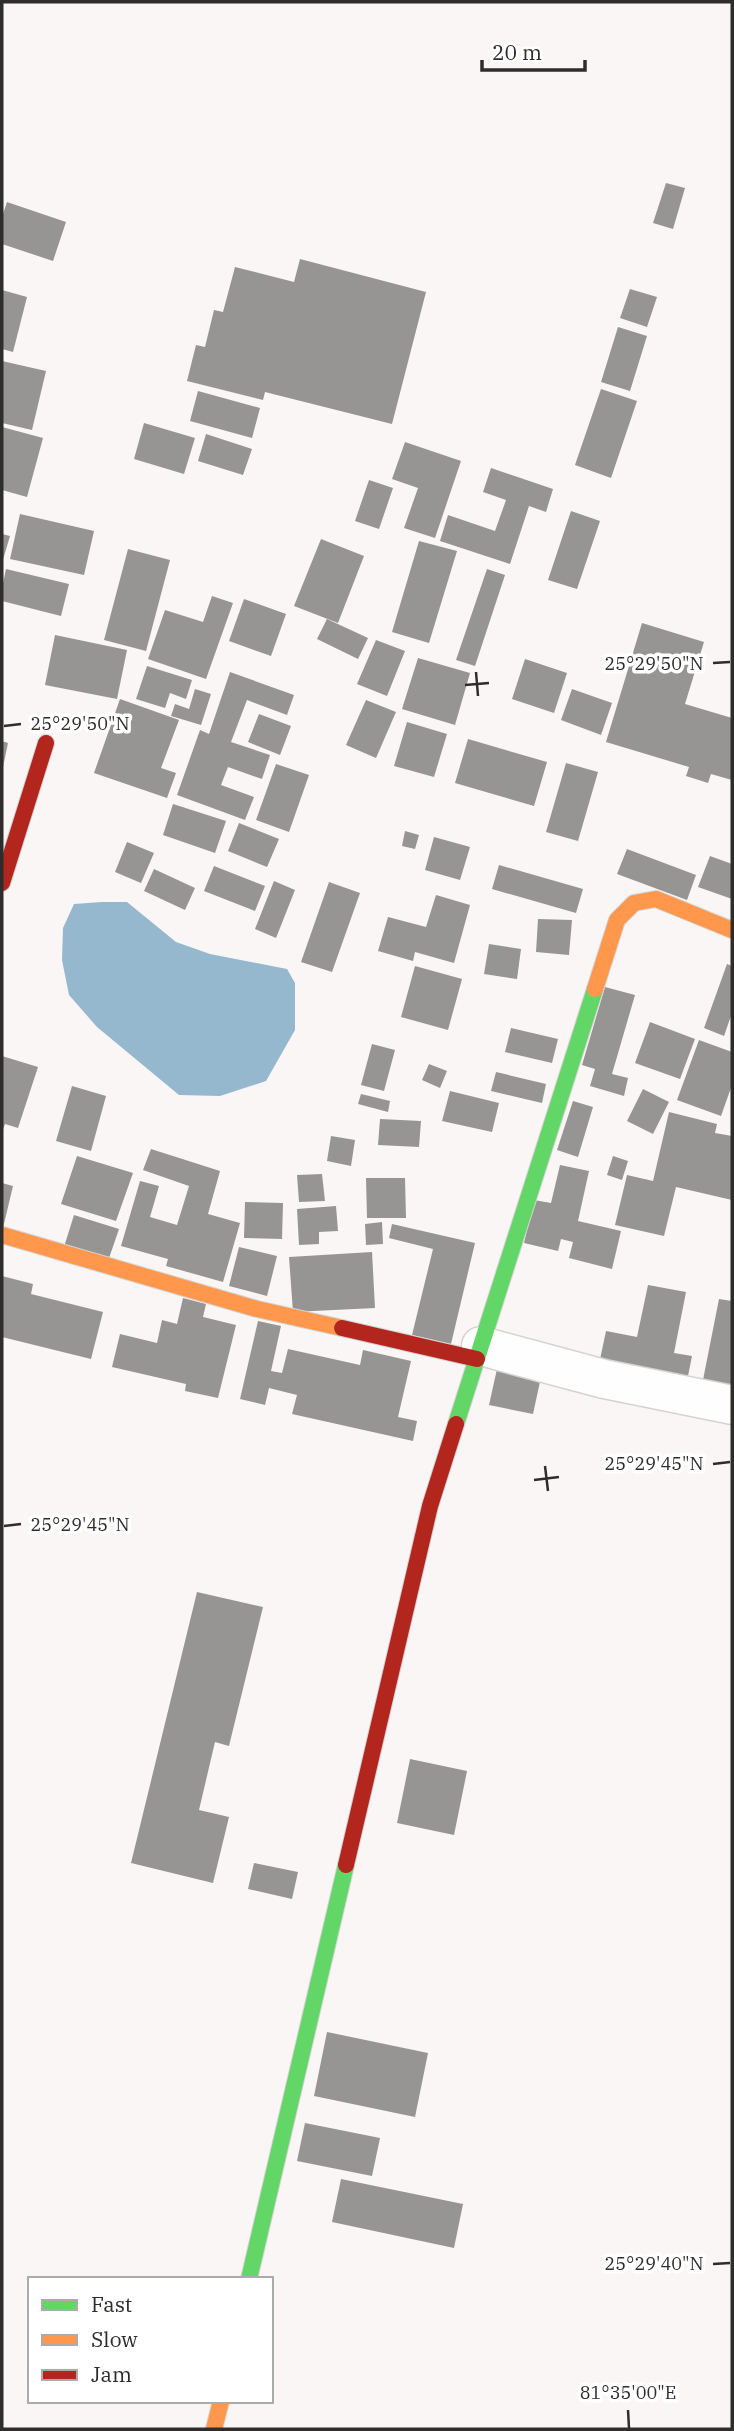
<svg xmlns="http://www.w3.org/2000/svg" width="734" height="2431" font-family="'IBM Plex Serif',serif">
  <rect width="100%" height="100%" fill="#f9f6f5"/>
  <polygon fill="#95b8ce" points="102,902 127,902 176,942 210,954 287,969 295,983 295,1030 266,1081 220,1096 179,1095 97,1027 69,995 62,960 63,928 74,904"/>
  <g fill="#979594">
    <polygon points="666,183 685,188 673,229 653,223"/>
    <polygon points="7,202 66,222 53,261 2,244 2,217"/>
    <polygon points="300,259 426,292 392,424 265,392 263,400 187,381 196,345 205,347 214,310 223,312 235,267 294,282"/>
    <polygon points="630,289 657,297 647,327 620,318"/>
    <polygon points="2,290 27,297 13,352 2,349"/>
    <polygon points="618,327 647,336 630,391 601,382"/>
    <polygon points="2,361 46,371 32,430 2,423"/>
    <polygon points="601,389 637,401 611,478 575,465"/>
    <polygon points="198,391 260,408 252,438 190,421"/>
    <polygon points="144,423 195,438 184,474 134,459"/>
    <polygon points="2,427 43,438 27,497 2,490"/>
    <polygon points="206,434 252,449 243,475 198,461"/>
    <polygon points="405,442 461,461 435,538 404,528 418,488 392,479"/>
    <polygon points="491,468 553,489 546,512 529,506 510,564 440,541 448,515 495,531 506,500 483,492"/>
    <polygon points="369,480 393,488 379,529 355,521"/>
    <polygon points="571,511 600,521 577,589 548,580"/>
    <polygon points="20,514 94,531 84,575 10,559"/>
    <polygon points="2,534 10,536 2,563"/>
    <polygon points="321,539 364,556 338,623 294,606"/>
    <polygon points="419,541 457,551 429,643 392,632"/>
    <polygon points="128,549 170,560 146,651 104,640"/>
    <polygon points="6,569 69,584 61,616 2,601 2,588"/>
    <polygon points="487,569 505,575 475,666 456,660"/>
    <polygon points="212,596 233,603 206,679 148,659 165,610 203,622"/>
    <polygon points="244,599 286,614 271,656 229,641"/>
    <polygon points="327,619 368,638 358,659 317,639"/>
    <polygon points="642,623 704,642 685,704 732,718 732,780 711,774 708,783 686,776 689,767 606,742"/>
    <polygon points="55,635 127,650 117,699 45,685"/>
    <polygon points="376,640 405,651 387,696 357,684"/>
    <polygon points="418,658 470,673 455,725 402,709"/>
    <polygon points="525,659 567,673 554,713 512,699"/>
    <polygon points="147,666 192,680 186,699 170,693 165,708 136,699"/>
    <polygon points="230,672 294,695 287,715 247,700 231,742 270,755 262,779 228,767 221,785 254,797 245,820 177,795 200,730 209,734"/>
    <polygon points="195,689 211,694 201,725 171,716 175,704 189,709"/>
    <polygon points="572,689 612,703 601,735 561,720"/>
    <polygon points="120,699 179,720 161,768 176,773 167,798 94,773"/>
    <polygon points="366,700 396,712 376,758 346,745"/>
    <polygon points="259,714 291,726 280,755 248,742"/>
    <polygon points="407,722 447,734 434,777 394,766"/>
    <polygon points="468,739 547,762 534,806 455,783"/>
    <polygon points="2,741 8,743 3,767 2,767"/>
    <polygon points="566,763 598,772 578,841 546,832"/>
    <polygon points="276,764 309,775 289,832 256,820"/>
    <polygon points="173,804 226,821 215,853 163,835"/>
    <polygon points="239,823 279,839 267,867 228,851"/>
    <polygon points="405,831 419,835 415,849 402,846"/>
    <polygon points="434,837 470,847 460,880 425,870"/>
    <polygon points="127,842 154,853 141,883 115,872"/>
    <polygon points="627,849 696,875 687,900 617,874"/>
    <polygon points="710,856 732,864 732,899 698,887"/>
    <polygon points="499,865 583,889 576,913 492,889"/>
    <polygon points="214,866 265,886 255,911 204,891"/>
    <polygon points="154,869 195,888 185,910 144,891"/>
    <polygon points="274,881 295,890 276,938 255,929"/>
    <polygon points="329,882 360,893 332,972 301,962"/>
    <polygon points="436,895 470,905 454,963 415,952 413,961 378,951 388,917 426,927"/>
    <polygon points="538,919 572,920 569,955 536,952"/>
    <polygon points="489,944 521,949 517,979 484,974"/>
    <polygon points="727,964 732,966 732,1013 724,1036 704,1028"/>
    <polygon points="415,966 462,979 448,1030 401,1017"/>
    <polygon points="605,987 635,995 612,1074 628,1078 624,1096 590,1086 595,1069 582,1065"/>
    <polygon points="650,1022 695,1039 680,1079 635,1063"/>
    <polygon points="511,1028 558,1039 552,1063 505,1052"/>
    <polygon points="699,1040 732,1052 732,1085 721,1116 677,1100"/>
    <polygon points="372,1044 395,1050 384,1091 361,1085"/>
    <polygon points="2,1056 38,1067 18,1128 5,1124 2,1132"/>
    <polygon points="429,1064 447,1071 440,1088 422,1080"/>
    <polygon points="496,1072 546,1084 542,1103 491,1091"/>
    <polygon points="72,1086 106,1096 91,1151 56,1141"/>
    <polygon points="643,1089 669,1102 653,1134 627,1121"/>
    <polygon points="450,1091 499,1103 492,1132 442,1121"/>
    <polygon points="361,1094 390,1101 388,1112 358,1104"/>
    <polygon points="573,1101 593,1107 578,1157 557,1150"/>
    <polygon points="669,1112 717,1124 715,1133 732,1136 732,1200 676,1187 664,1236 615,1225 627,1175 653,1181"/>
    <polygon points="380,1119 421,1121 419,1147 378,1145"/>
    <polygon points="331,1136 355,1140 351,1166 327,1161"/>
    <polygon points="151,1149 220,1171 208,1214 240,1223 223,1282 166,1266 168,1259 121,1246 140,1181 159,1186 150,1217 177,1225 189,1186 143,1170"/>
    <polygon points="77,1156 133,1173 116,1221 61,1204"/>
    <polygon points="613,1156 628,1161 622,1180 607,1175"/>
    <polygon points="560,1165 589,1171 578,1221 621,1231 612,1269 569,1258 573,1242 561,1239 558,1251 524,1243 534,1200 551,1203"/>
    <polygon points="322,1174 325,1201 299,1202 297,1175"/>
    <polygon points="366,1178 405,1178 406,1218 367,1218"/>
    <polygon points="2,1183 13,1186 3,1228 2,1228"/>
    <polygon points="245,1202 283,1203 282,1239 244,1238"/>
    <polygon points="336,1206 338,1231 319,1232 319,1244 299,1245 297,1209"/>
    <polygon points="74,1215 119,1229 108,1261 64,1247"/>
    <polygon points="382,1222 383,1244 366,1245 365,1224"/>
    <polygon points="392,1224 475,1243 451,1344 412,1335 433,1249 389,1238"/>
    <polygon points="239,1247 277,1256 267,1296 229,1286"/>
    <polygon points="372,1252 375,1308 293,1312 289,1257"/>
    <polygon points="2,1276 33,1284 31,1294 103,1312 91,1359 2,1337"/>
    <polygon points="648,1285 686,1292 674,1353 692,1356 686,1386 598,1369 606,1331 637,1337"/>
    <polygon points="183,1298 206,1304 203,1317 236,1325 218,1398 185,1391 186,1384 112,1367 120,1334 157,1343 162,1320 177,1324"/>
    <polygon points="719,1299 732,1301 732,1396 701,1390"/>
    <polygon points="258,1321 281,1326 271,1371 282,1373 288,1349 360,1365 363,1350 411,1361 398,1417 417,1421 413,1441 292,1414 297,1395 269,1388 265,1405 240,1399"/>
    <polygon points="499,1360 543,1368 533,1414 489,1405"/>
    <polygon points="197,1592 263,1607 229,1746 215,1742 199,1810 229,1817 213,1883 131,1863"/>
    <polygon points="410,1759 467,1771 454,1835 397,1823"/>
    <polygon points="254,1863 298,1872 292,1899 248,1889"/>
    <polygon points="327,2032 428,2053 415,2117 314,2096"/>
    <polygon points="305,2123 380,2138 372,2176 297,2161"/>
    <polygon points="341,2179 463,2204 454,2248 332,2222"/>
  </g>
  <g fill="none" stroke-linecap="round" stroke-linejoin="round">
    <defs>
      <polyline id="street" points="481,1346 604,1379 732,1405"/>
      <g id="fast">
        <polyline points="456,1424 595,989"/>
        <polyline points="249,2279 346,1865"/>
      </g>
      <g id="slow">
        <polyline points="595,989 617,920 634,903 656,899 732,930"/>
        <polyline points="2,1235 257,1309 342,1328"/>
        <polyline points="214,2429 221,2401"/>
      </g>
      <g id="jam">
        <polyline points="2,883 46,743"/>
        <polyline points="342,1328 477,1359"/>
        <polyline points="346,1865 430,1506 456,1424"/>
      </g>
    </defs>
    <use href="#street" stroke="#d5d3d2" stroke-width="41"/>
    <use href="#fast" stroke="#d5d3d2" stroke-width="18"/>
    <use href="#slow" stroke="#d5d3d2" stroke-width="18"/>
    <use href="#jam" stroke="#d5d3d2" stroke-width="18"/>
    <use href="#street" stroke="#fefefe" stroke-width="38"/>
    <use href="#fast" stroke="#63d668" stroke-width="16"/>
    <use href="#slow" stroke="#ff974d" stroke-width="16"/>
    <use href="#jam" stroke="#b3261e" stroke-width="16"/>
  </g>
  <path fill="none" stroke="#2f2d2c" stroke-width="2.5" d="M713,663L730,662M476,672L478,696M465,685L489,683M4,726L21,724M713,1464L730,1462M545,1466L548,1491M534,1480L559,1477M4,1526L21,1524M713,2264L730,2263M628,2410L629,2428"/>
  <g font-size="18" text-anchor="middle" fill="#2f2d2c" stroke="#fff" stroke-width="7" stroke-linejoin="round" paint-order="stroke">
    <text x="654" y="670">25°29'50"N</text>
    <text x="80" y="730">25°29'50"N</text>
    <text x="654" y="1470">25°29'45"N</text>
    <text x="80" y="1531">25°29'45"N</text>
    <text x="654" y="2270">25°29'40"N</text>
    <text x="628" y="2399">81°35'00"E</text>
  </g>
  <rect width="734" height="2431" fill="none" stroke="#2f2d2c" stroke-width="7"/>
  <rect x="28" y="2277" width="245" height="126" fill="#ffffff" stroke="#acabab" stroke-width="2"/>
  <rect x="42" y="2300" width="35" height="10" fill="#63d668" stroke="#acabab" stroke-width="2"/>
  <text x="91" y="2312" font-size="21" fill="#2f2d2c">Fast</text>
  <rect x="42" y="2335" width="35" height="10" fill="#ff974d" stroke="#acabab" stroke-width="2"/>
  <text x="91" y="2347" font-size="21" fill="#2f2d2c">Slow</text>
  <rect x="42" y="2370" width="35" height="10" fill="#b3261e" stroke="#acabab" stroke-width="2"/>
  <text x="91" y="2382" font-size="21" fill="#2f2d2c">Jam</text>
  <path d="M482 60v10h103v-10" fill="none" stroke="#2f2d2c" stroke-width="3.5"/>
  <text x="492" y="60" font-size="21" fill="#2f2d2c" stroke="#ffffff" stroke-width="5" paint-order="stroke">20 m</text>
</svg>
